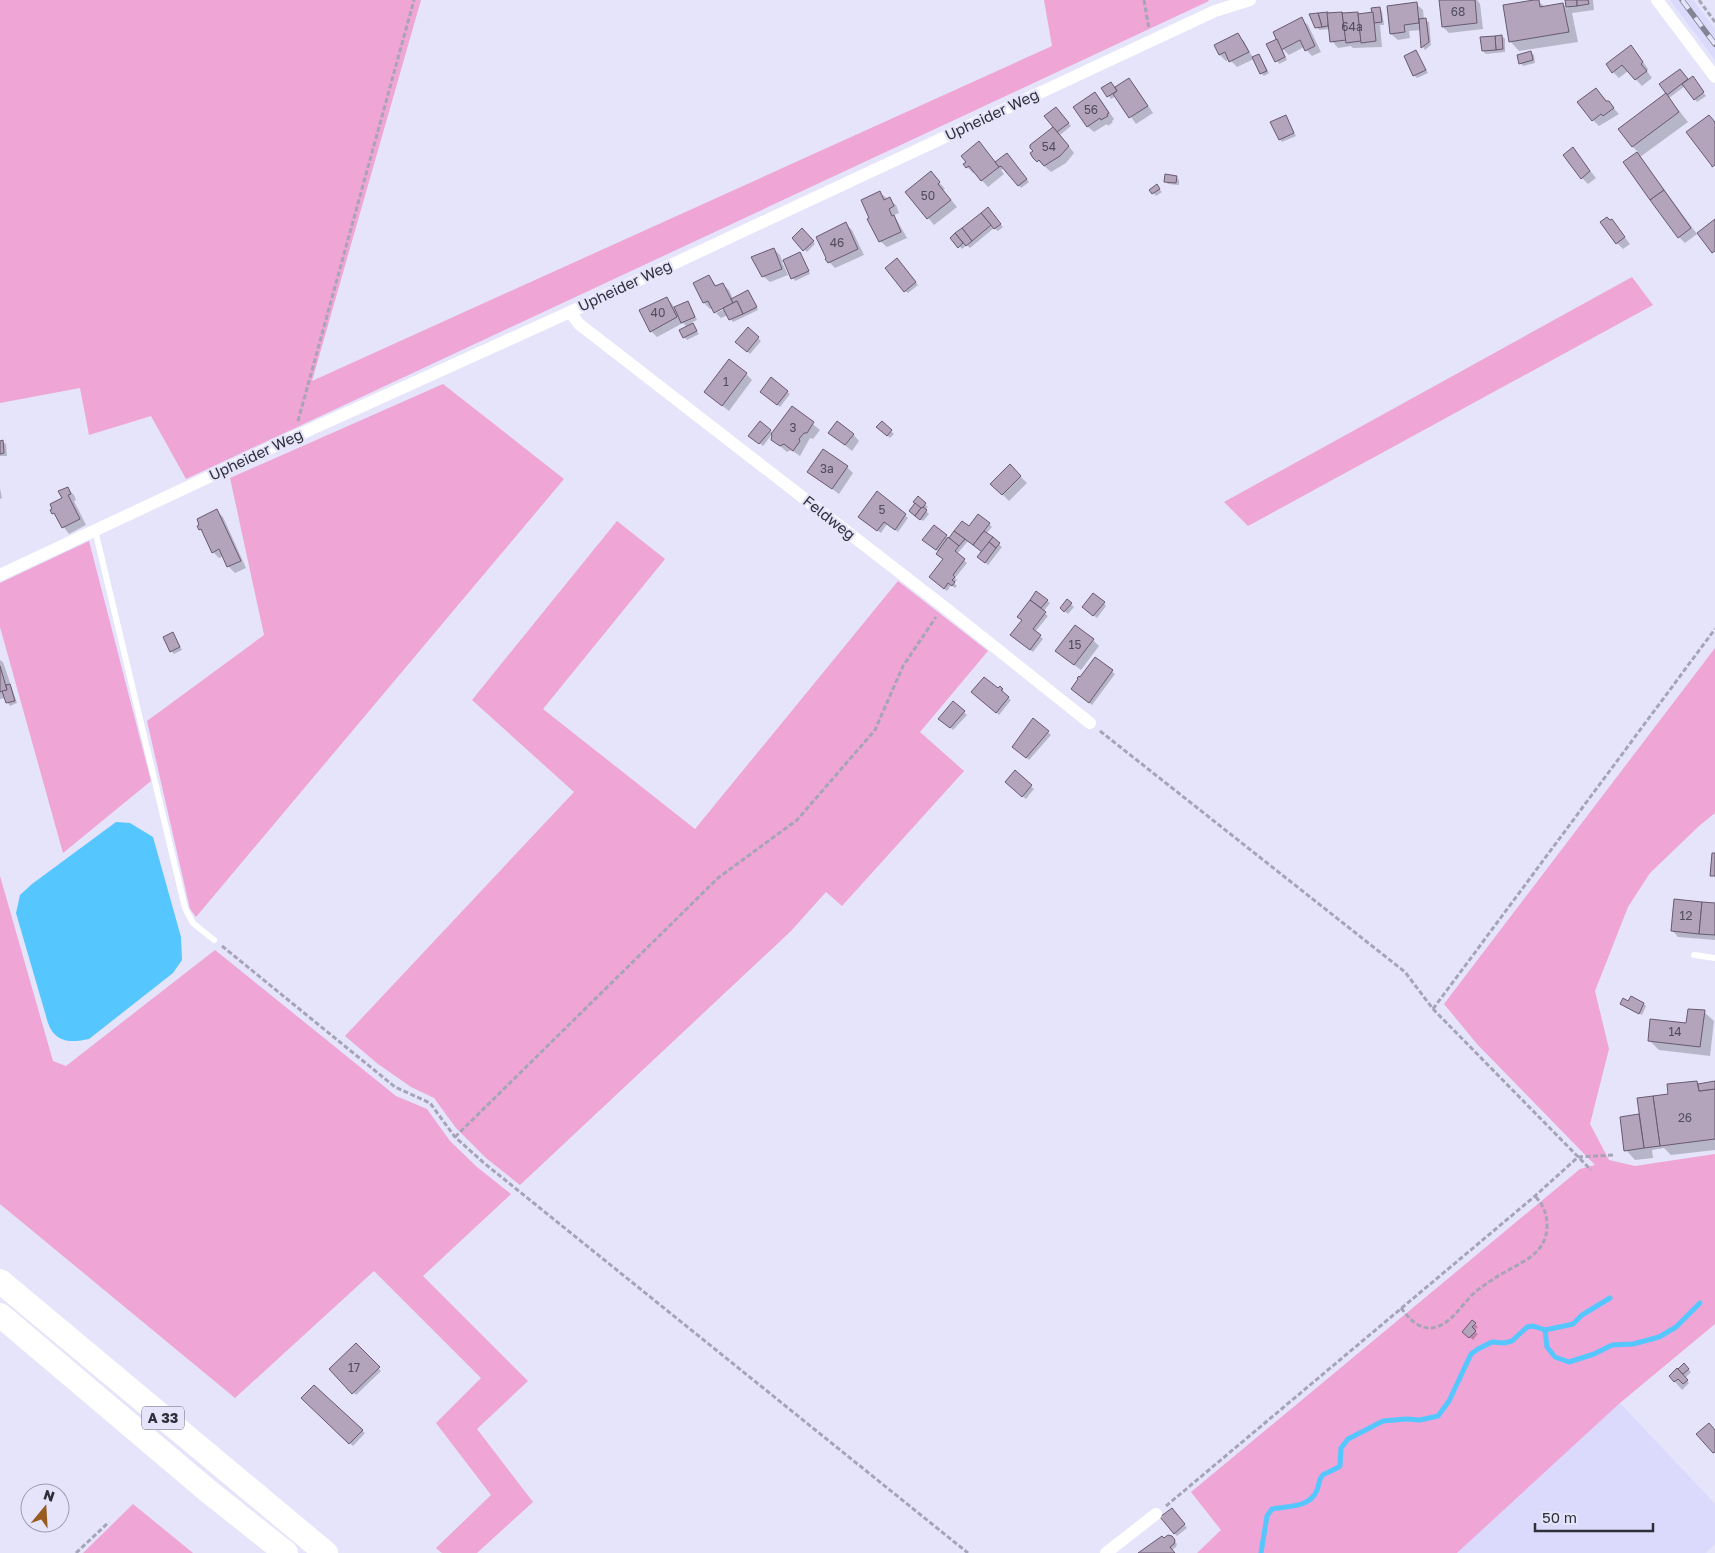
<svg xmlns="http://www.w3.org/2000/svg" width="1715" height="1553" font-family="'Golos Text',sans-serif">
  <rect width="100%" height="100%" fill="#e5e4fb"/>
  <g fill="#dbdafd">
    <polygon points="1670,0 1693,0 1715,29 1715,60"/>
    <polygon points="1620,1403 1715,1504 1715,1544 1706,1553 1457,1553"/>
  </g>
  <g fill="#efa5d6">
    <polygon points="0,0 421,0 312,381 1052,46 1044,0 1208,0 1209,1 186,479 151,416 89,435 80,388 0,403"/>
    <polygon points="1632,277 1653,305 1248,526 1224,502"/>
    <polygon points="443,384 564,479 196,917 190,909 147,721 264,635 230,478"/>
    <polygon points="617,521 665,559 543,709 695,829 898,581 988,651 920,732 964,771 842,906 826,892 791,931 520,1185 486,1158 456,1128 434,1098 411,1087 378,1064 345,1036 574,792 472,700"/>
    <polygon points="89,541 151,781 63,853 0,627 0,583"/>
    <polygon points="1715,648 1715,813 1699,826 1650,873 1628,907 1595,991 1609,1049 1590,1124 1609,1160 1635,1166 1715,1154 1715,1324 1620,1403 1457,1553 1197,1553 1221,1530 1191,1492 1580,1169 1595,1165 1477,1044 1444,1004"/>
    <polygon points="0,876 53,1061 66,1066 215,950 396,1096 427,1109 450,1141 477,1167 511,1194 423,1276 528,1381 477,1429 533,1502 477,1553 442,1553 436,1548 491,1495 436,1423 481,1378 374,1271 235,1398 0,1204"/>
    <polygon points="133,1504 193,1553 83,1553"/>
  </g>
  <path fill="#56c7fe" d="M116,822L130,823L153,837L181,937L182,960L173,973L89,1039C71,1043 55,1043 48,1023L16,913L20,895L32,884Z"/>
  <g fill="#0003">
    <polygon points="1449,0 1477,0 1480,4 1483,29 1449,33 1443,27"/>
    <polygon points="1566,0 1593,0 1594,10 1572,13 1578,42 1519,51 1510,41 1538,1 1545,7 1563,4 1568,9"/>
    <polygon points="1416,4 1423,10 1424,20 1429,22 1431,45 1425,50 1423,47 1421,30 1409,31 1410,38 1398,40 1391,34"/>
    <polygon points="1379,8 1382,11 1384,25 1380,25 1382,47 1353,48 1351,46 1338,48 1332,41 1330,29 1319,30 1310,15 1359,15 1373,14"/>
    <polygon points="1301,19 1308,25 1321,52 1312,56 1304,47 1289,55 1282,48 1287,60 1279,64 1268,45 1278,40"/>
    <polygon points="1237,35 1244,41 1253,58 1259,56 1261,58 1269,73 1264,76 1261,73 1254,59 1237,67 1229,59 1226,61 1220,55 1216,46"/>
    <polygon points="1502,36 1505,39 1505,52 1486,54 1483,51"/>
    <polygon points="1416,52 1428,73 1417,78 1414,75"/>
    <polygon points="1531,52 1534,55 1535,63 1523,66 1521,63"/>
    <polygon points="1637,53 1648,69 1647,71 1652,78 1642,86 1628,71 1619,78 1613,72"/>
    <polygon points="1683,73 1689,81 1695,81 1706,96 1697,102 1685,86 1669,98 1688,122 1640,157 1697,234 1685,243 1679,237 1625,162 1638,152 1632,146"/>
    <polygon points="1129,79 1135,86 1153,113 1136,124 1116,96 1111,99 1103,88 1111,83 1116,88"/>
    <polygon points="1596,89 1619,114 1599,126 1593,120"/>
    <polygon points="1095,94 1101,100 1114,119 1112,121 1113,122 1108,126 1107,124 1094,132 1087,126"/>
    <polygon points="1059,111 1071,126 1060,135 1074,153 1066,163 1051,172 1034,157 1058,131 1046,117"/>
    <polygon points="1285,116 1296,136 1282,142 1280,139"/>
    <polygon points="979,143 996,163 1009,158 1029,182 1021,188 1004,168 1001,170 1004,174 988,187 975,173 973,173 967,167"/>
    <polygon points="1573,149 1596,178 1588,184 1582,178"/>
    <polygon points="931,173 945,189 943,190 957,207 934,225 907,192"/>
    <polygon points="1176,177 1179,180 1179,185 1168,184 1165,181"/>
    <polygon points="1159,189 1162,192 1156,196 1151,190"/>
    <polygon points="880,193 896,205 899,213 894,215 907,238 887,247 880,241"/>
    <polygon points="988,209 1003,227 998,231 994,228 970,248 967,245 962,249 952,238"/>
    <polygon points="1612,221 1630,244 1623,249 1617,243 1610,222"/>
    <polygon points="846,224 852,230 864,255 835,268 829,262"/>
    <polygon points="802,230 815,244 807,252 793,238"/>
    <polygon points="774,249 780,255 782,261 800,254 810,274 795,281 785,261 782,262 788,275 770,282 763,276"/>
    <polygon points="900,263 918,285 908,293 905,291"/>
    <polygon points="709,276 717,287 722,284 729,290 733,299 748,292 758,310 733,322 728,315 721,318 716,313 725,309 725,306 710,309 704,303 694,283"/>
    <polygon points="667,298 675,308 688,302 690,305 697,320 691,323 699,334 687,340 684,337 687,327 683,323 657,337 651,331"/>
    <polygon points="748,329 761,341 750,354 737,342"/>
    <polygon points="746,374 752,380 729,411 712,398"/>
    <polygon points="771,379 790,394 780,407 764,394"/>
    <polygon points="793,408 820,430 813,439 810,438 800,456 791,450 787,452 773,440"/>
    <polygon points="882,423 894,434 890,438 878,427"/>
    <polygon points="770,431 773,433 763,446 753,438"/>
    <polygon points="830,433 853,434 859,441 852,451"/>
    <polygon points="0,442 3,442 6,444 7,456 0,456"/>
    <polygon points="1010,466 1027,483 1009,501 992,484"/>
    <polygon points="847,467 853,473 839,494 809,472"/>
    <polygon points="0,488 2,498 0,499"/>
    <polygon points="67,488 74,495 76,500 74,501 86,525 69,534 53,513 63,499"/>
    <polygon points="877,493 894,505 896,508 908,518 898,532 887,524 881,533 862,520"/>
    <polygon points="918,498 928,507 925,510 929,514 923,521 913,514"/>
    <polygon points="217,511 223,517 246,568 235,573 229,567 224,556 219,558 213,552 205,534 200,529"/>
    <polygon points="989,524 992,527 986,534 1002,547 988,565 982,560 983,552 968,541 957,554 967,563 955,578 957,580 954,583 957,586 955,588 951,585 947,591 933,580 944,560 939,552 927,543 946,536 949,539 969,528"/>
    <polygon points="1037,593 1050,603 1043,612 1048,616 1035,632 1043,639 1033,652 1014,638 1023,620 1019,617"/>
    <polygon points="1068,601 1074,607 1068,614 1061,608"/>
    <polygon points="1104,603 1106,606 1097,618 1086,610"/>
    <polygon points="173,633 182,650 174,654 171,651"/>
    <polygon points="1093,640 1099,646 1081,670 1063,657"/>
    <polygon points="1096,659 1115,674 1092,705 1075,692 1081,678"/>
    <polygon points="0,660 3,662 17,703 10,706 5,698 0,699"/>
    <polygon points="1000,688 1004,692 1003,694 1011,700 999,715 975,695"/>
    <polygon points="953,703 967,715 953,730 940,719"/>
    <polygon points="1034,720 1051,735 1029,760 1017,750"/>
    <polygon points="1015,772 1034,789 1026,799 1007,782"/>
    <polygon points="1715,904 1715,940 1678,937 1672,930"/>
    <polygon points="1629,1003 1644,1004 1646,1006 1642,1015 1622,1004"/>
    <polygon points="1704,1012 1714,1021 1710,1056 1659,1050 1649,1040 1687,1025"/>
    <polygon points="1697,1082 1699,1085 1715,1083 1715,1150 1671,1155 1664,1148 1652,1150 1653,1158 1635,1160 1626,1150 1639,1115 1641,1117 1670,1095"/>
    <polygon points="1473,1322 1478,1327 1474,1331 1478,1334 1473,1340 1464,1332"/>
    <polygon points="356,1344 381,1371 356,1395 330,1369"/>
    <polygon points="1684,1365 1691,1372 1685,1378 1689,1383 1682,1390 1670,1376"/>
    <polygon points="314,1386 365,1433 353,1446 303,1398"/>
    <polygon points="1175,1512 1187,1528 1177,1536 1174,1533"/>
    <polygon points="1164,1539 1174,1540 1177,1544 1176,1547 1172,1550 1174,1553 1140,1553"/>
  </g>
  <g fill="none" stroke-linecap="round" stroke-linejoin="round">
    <g stroke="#56c7fe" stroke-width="5">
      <polyline points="1545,1330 1547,1347 1555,1357 1569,1362 1594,1354 1612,1345 1633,1344 1659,1337 1676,1327 1700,1303"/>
      <path d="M1261,1553L1267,1516L1272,1509C1288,1506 1310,1508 1317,1490C1319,1485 1319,1478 1323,1475C1325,1473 1335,1470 1340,1466L1341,1448L1348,1439L1383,1421L1406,1419L1420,1420L1438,1416L1449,1401L1471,1354L1478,1349L1492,1342L1504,1343L1512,1341L1527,1327L1533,1326L1545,1330L1573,1324L1582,1315L1610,1298"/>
    </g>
  </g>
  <g fill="#b3a4bc" stroke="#685a70">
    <polygon points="1439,0 1475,0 1477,23 1442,27"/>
    <polygon points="1534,0 1539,0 1540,7 1563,3 1569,32 1509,42 1503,5"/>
    <polygon points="1565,0 1577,0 1577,6 1566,7"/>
    <polygon points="1577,0 1588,0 1589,4 1577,6"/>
    <polygon points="1417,2 1419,23 1404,25 1405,32 1390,34 1387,6"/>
    <polygon points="1380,7 1382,22 1374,23 1371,8"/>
    <polygon points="1328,12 1328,26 1322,27 1318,13"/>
    <polygon points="1342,12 1346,40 1330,42 1327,13"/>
    <polygon points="1342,12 1343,13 1358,12 1361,41 1346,43"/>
    <polygon points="1373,12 1376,41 1361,43 1358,14"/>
    <polygon points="1318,13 1322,27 1315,28 1309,14"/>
    <polygon points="1302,17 1315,46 1305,51 1300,40 1281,50 1273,32"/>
    <polygon points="1426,18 1429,42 1421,48 1419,19"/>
    <polygon points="1238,33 1249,52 1229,62 1225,52 1219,55 1214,45"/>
    <polygon points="1502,35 1503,49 1496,50 1495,36"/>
    <polygon points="1495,36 1496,50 1482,51 1480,37"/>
    <polygon points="1277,39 1285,57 1275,62 1266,44"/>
    <polygon points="1631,45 1643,62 1641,64 1647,71 1635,80 1622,65 1612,73 1606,64"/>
    <polygon points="1416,50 1426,70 1413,76 1404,56"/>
    <polygon points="1531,51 1533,60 1519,64 1517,55"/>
    <polygon points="1259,54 1267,71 1260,74 1252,57"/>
    <polygon points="1680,69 1688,79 1667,95 1659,84"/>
    <polygon points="1693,76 1704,92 1694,100 1682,84"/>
    <polygon points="1129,78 1148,106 1129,118 1113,94 1117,91 1115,87"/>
    <polygon points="1111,82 1117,91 1107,97 1101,88"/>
    <polygon points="1596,88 1606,101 1609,101 1614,108 1603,116 1601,114 1592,121 1577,102"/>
    <polygon points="1095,92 1109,113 1107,114 1108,116 1101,120 1100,118 1087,127 1073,107"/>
    <polygon points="1666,93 1679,112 1632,147 1618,129"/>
    <polygon points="1056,107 1069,123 1057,132 1044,116"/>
    <polygon points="1286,115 1294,133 1279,140 1270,122"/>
    <polygon points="1709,115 1715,122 1715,165 1712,167 1712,166 1686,132"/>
    <polygon points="1053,127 1069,146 1060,156 1044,166 1039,160 1037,162 1033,158 1030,153 1033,151 1030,148 1030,145"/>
    <polygon points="979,141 999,167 981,181 969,166 966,168 963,164 966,162 961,156"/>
    <polygon points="1573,147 1590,171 1581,179 1563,155"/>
    <polygon points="1637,152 1664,190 1650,200 1623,162"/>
    <polygon points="1007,153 1027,179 1018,186 1001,166 999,167 995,162"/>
    <polygon points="931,171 940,182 938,184 951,200 927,219 905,192"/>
    <polygon points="1165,174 1177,176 1176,183 1164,182"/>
    <polygon points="1157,184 1160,189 1152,194 1149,190"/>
    <polygon points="1664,190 1691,228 1678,238 1650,200"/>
    <polygon points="880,191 884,200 890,197 894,206 889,209 892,216 894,215 901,232 879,242 867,219 869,218 861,200"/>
    <polygon points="988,207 1001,224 994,229 981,213"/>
    <polygon points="981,213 991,225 972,241 962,228"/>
    <polygon points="1607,217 1610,220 1612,219 1625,237 1616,244 1600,222"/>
    <polygon points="1715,219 1715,251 1712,253 1697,233"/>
    <polygon points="846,222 858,249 828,263 825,259 826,258 816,237"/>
    <polygon points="802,228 814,241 803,251 792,238"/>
    <polygon points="962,228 972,241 966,246 955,233"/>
    <polygon points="955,233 963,243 958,248 950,238"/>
    <polygon points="774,248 782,269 762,277 751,257"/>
    <polygon points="800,252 809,271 791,279 783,260"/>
    <polygon points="897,258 916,282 904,292 885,268"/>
    <polygon points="709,275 715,286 723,283 733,303 714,313 708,301 703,303 693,283"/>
    <polygon points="748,290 757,307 743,314 737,301 733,303 731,299"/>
    <polygon points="667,297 677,317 650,332 639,310"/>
    <polygon points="688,301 695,317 681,323 674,307"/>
    <polygon points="737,301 743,314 729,320 723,308"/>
    <polygon points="693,323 697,331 683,338 679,330"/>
    <polygon points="748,327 759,337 747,352 735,342"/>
    <polygon points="729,359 747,373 722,406 704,392"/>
    <polygon points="771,377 788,391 777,405 760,392"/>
    <polygon points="792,406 814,422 807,433 804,433 799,439 800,441 793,451 784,444 780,446 771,440 772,435 771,434"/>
    <polygon points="760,421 771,430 759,444 748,436"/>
    <polygon points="837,421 854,434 845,445 828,433"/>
    <polygon points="882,421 892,430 887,436 876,427"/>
    <polygon points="3,440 4,453 0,454 0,441"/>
    <polygon points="823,449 848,466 832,489 807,472"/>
    <polygon points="1010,464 1021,476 1002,495 990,484"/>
    <polygon points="68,487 71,494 68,495 80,519 62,528 54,513 52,514 50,510 52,509 50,504 62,498 58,491"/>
    <polygon points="877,491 906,514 895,530 884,522 877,531 858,517"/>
    <polygon points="918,496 926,503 922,509 913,502"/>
    <polygon points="915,503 921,508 915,516 909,511"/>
    <polygon points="923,507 927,510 920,520 915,516 921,508"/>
    <polygon points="217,509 241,561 227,567 219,549 212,553 201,529 199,530 197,526 199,525 197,519"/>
    <polygon points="978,514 990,523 973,545 954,531 962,521 969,526"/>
    <polygon points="934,525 947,535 936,550 922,540"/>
    <polygon points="954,531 965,539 959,546 949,538"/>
    <polygon points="984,531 993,537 982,552 973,545"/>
    <polygon points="948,537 959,546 955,551 965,559 953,575 955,577 952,580 955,582 952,586 948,583 944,589 929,577 943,559 936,554"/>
    <polygon points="993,537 1000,543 996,548 989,542"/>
    <polygon points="989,542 996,548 985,563 977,557"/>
    <polygon points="1036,591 1048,600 1041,608 1030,600"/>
    <polygon points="1093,593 1105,602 1093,616 1082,607"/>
    <polygon points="1067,599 1072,603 1064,612 1060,608"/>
    <polygon points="1030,600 1046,612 1033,629 1041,635 1030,650 1010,635 1022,620 1017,617"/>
    <polygon points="1075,625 1094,639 1074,665 1055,651"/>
    <polygon points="173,632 180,647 170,652 163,637"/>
    <polygon points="1095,657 1113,670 1089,703 1071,689 1078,679 1077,678 1079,676 1080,677"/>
    <polygon points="0,666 7,690 0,692"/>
    <polygon points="984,677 998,688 1000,686 1003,689 1001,690 1009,697 996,713 971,692"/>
    <polygon points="10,684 15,701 6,703 2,691 7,690 6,685"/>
    <polygon points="953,701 965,711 950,728 938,719"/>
    <polygon points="1033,718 1049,731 1026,758 1012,747"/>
    <polygon points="1015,770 1032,785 1022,797 1005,782"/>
    <polygon points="1712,853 1715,853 1715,876 1710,876"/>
    <polygon points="1674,899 1702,902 1699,934 1671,931"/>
    <polygon points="1702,902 1715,903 1715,935 1699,934"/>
    <polygon points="1631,996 1644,1003 1639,1014 1620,1004 1623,998 1628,1001"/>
    <polygon points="1688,1009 1705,1010 1700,1047 1648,1041 1650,1019 1686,1023"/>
    <polygon points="1697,1081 1699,1091 1715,1089 1715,1139 1660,1146 1653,1096 1668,1094 1667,1084"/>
    <polygon points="1715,1081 1715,1089 1699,1091 1698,1084"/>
    <polygon points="1653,1096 1660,1146 1644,1148 1637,1098"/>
    <polygon points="1639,1114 1644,1148 1624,1151 1620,1117"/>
    <polygon points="1472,1320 1476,1323 1472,1327 1476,1331 1469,1338 1462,1332"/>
    <polygon points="356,1343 380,1367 352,1394 329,1369"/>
    <polygon points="1684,1363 1689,1369 1683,1374 1678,1369"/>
    <polygon points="1677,1368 1688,1380 1683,1384 1678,1379 1674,1382 1669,1376"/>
    <polygon points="314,1385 363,1430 349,1444 301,1398"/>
    <polygon points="1709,1423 1715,1430 1715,1452 1713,1453 1696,1434"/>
    <polygon points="1172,1508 1185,1524 1174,1534 1160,1517"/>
    <polygon points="1168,1535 1172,1536 1175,1540 1174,1544 1170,1547 1175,1553 1138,1553 1162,1536 1164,1538"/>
  </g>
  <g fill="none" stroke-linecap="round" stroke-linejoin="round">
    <g stroke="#a5a5b7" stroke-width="3" stroke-dasharray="5 2.5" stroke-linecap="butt">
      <polyline points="1144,0 1149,29"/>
      <polyline points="1699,0 1715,22"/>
      <polyline points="298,421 414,0"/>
      <polyline points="1100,731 1405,972 1433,1009 1591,1170"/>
      <polyline points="222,946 395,1087 430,1103 455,1137 484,1163 968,1553"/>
      <polyline points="1433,1009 1715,629"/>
      <polyline points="455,1137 718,878 797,820 875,730 903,666 936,617"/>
      <path d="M1401,1308C1408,1317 1416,1327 1428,1328C1451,1329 1463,1300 1479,1289C1487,1283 1496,1277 1505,1272C1524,1261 1546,1253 1547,1227C1547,1214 1544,1206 1535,1196"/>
      <polyline points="1166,1506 1535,1196 1578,1157 1613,1155"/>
      <polyline points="76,1553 109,1522"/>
    </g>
    <g stroke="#fff" stroke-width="6">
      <polyline points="95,530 185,908 193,923 214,940"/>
      <polyline points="1694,955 1715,958"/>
    </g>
    <g stroke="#fff" stroke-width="12">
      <polyline points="1657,0 1715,77"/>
      <polyline points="570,312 579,324 943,606 1090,723"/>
      <polyline points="0,575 294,437 570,312 1215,11 1250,0"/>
      <polyline points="1106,1553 1156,1514"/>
    </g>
    <g stroke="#fff" stroke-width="24">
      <polyline points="0,1281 326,1553"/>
      <polyline points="0,1315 208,1491 286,1553"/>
    </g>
    <defs>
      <polyline id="rail" points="1682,0 1715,44"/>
    </defs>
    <use href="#rail" stroke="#858495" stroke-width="5.5"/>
    <use href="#rail" stroke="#e5e4fb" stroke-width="4" stroke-dasharray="11" stroke-linecap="butt"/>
  </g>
  <g text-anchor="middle" stroke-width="4.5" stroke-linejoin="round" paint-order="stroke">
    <g font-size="12" fill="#514d5a">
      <text x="1458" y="16">68</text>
      <text x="1352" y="31">64a</text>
      <text x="1091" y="114">56</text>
      <text x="1049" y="151">54</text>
      <text x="928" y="200">50</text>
      <text x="837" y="247">46</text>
      <text x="658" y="317">40</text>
      <text x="726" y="386">1</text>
      <text x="793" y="432">3</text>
      <text x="827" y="473">3a</text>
      <text x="882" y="514">5</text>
      <text x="1075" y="649">15</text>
      <text x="1686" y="920">12</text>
      <text x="1675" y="1036">14</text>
      <text x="1685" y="1122">26</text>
      <text x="354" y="1372">17</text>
    </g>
    <rect fill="#e5e4fb" stroke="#666674" stroke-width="1" x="142" y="1406.5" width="42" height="23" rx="4"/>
    <g font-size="14" font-weight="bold" fill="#30303a">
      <text x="163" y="1423">A 33</text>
    </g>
    <g font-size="15" fill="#30303a" stroke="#e5e4fb">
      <text transform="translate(992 115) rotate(-25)" y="5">Upheider Weg</text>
      <text transform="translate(625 286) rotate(-25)" y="5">Upheider Weg</text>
      <text transform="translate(256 455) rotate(-25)" y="5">Upheider Weg</text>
      <text transform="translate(829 518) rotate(38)" y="5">Feldweg</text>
    </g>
  </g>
  <g transform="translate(45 1508) rotate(18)"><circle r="24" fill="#e5e4fb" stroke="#9d9cae"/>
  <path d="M0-4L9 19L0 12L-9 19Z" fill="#995c20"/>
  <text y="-8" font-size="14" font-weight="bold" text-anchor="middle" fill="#30303a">N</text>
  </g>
  <path d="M1535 1523v8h118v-8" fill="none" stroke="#30303a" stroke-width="2.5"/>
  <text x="1542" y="1523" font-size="15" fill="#30303a" stroke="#e5e4fb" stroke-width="4" paint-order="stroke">50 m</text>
</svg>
